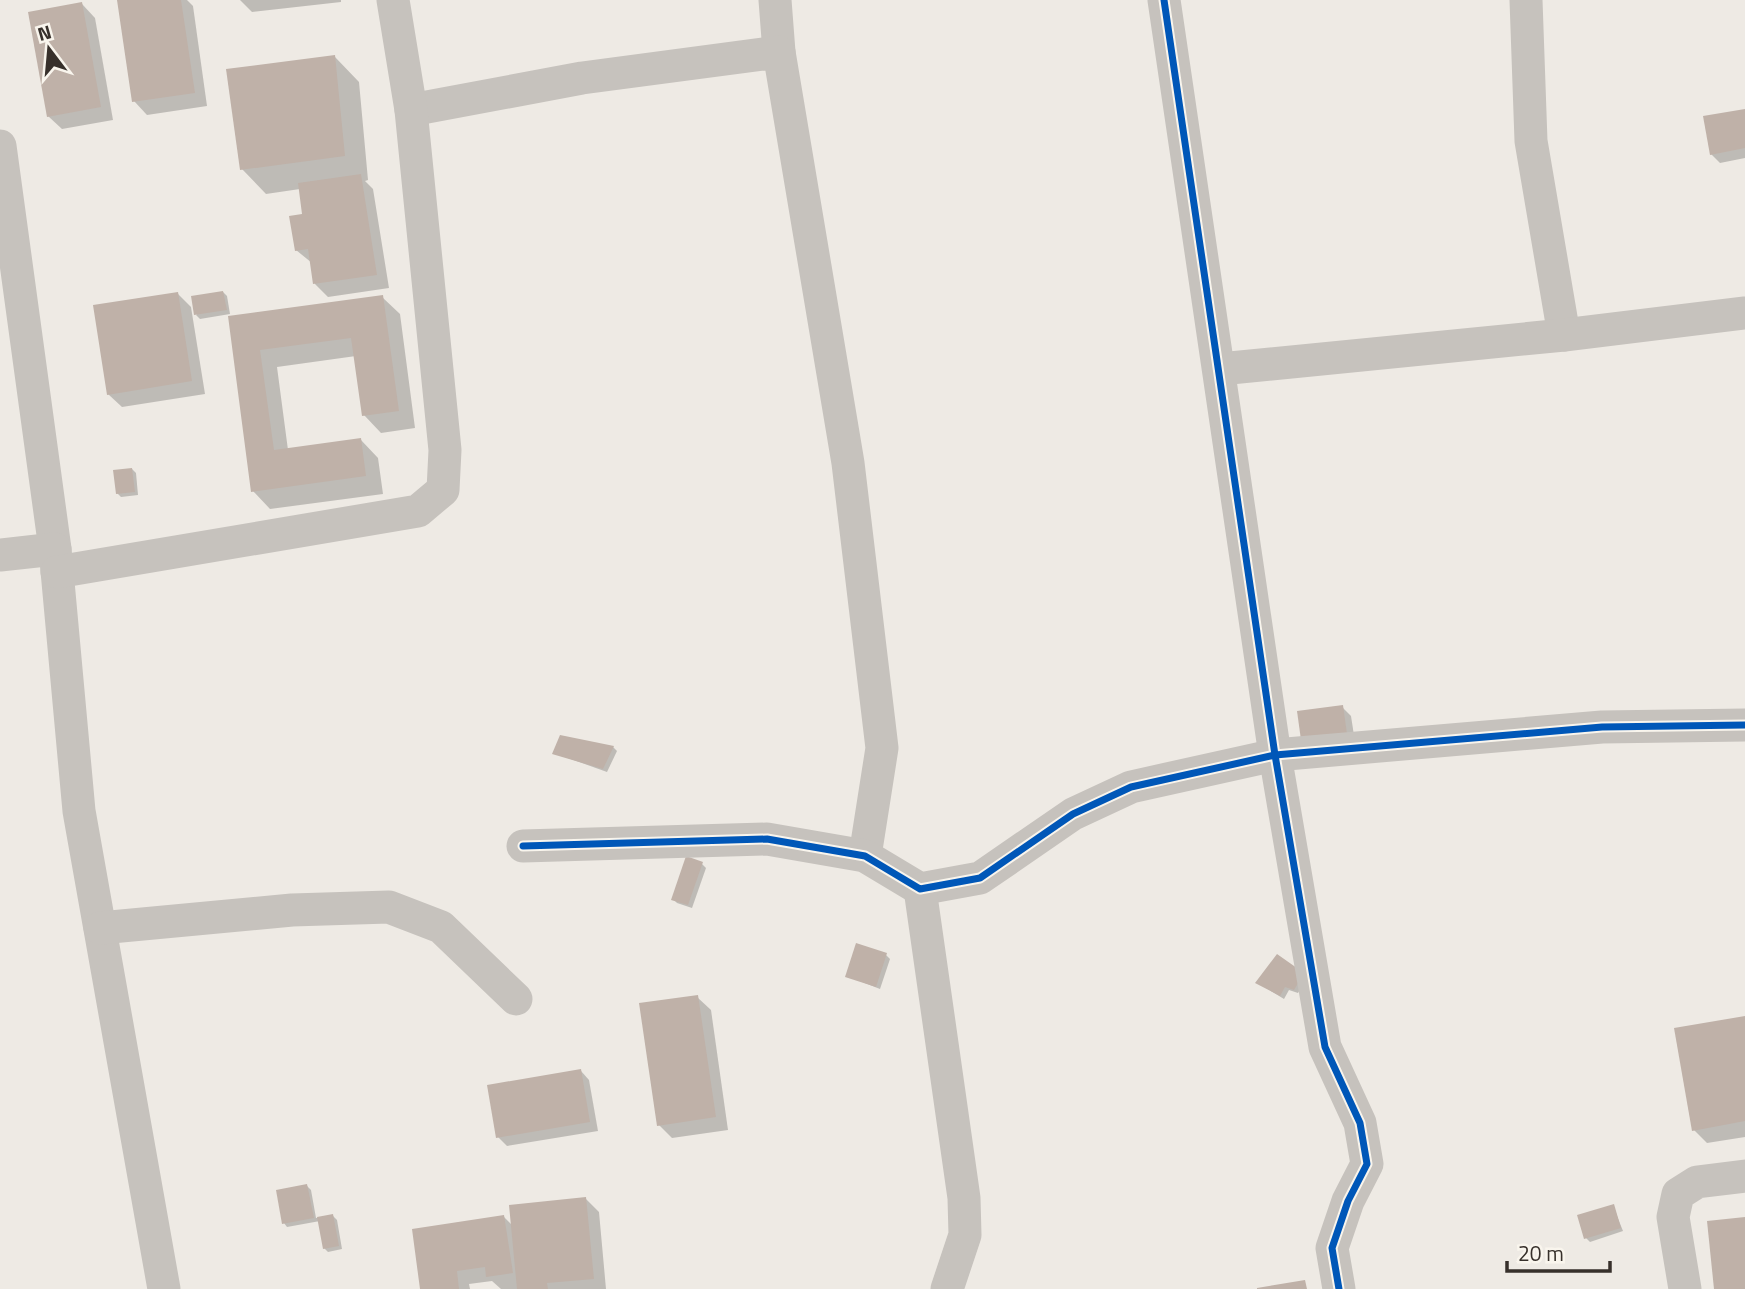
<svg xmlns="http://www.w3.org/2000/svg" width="1745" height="1289" font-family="'Titillium Web',sans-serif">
  <rect width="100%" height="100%" fill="#eeeae4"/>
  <g fill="#0003">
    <polygon points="125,0 187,0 193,6 207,106 147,115 134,101"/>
    <polygon points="240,0 341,0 341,2 252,12"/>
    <polygon points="82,4 95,18 113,120 62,129 48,116"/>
    <polygon points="335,57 359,82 368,180 365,181 373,189 389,288 328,297 315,284 312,263 296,250 304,216 300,189 266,194 242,169"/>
    <polygon points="1745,110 1745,158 1720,163 1711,154"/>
    <polygon points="223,292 227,296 230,314 200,319 196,315"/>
    <polygon points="178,294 191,307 205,394 122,407 108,394"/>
    <polygon points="382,297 400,314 415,428 381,433 364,415 356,356 277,367 288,450 361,440 378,458 383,494 270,509 253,491 230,317"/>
    <polygon points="132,469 136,473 138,495 121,497 117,493"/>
    <polygon points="1342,707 1351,716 1355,742 1299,713"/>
    <polygon points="613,747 617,751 607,772 554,753"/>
    <polygon points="702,864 706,868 692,908 677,903 673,899"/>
    <polygon points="886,955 890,959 880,989 847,976"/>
    <polygon points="1307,978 1298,993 1289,990 1284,999 1258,983"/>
    <polygon points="697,997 711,1010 728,1130 672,1138 659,1125"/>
    <polygon points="1745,1018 1745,1137 1707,1143 1694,1130"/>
    <polygon points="581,1071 589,1080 598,1131 507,1146 498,1137"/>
    <polygon points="307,1186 311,1190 316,1218 333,1216 337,1220 342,1249 328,1252 324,1248 320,1221 287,1227 284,1223"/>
    <polygon points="585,1198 599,1212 606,1289 501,1289 492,1281 469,1284 470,1289 422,1289 504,1217 513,1226"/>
    <polygon points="1613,1206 1623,1231 1590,1242 1586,1238"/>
  </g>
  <g fill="#bfb1a8">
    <polygon points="117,0 181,0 195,93 132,102"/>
    <polygon points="82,2 101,107 47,117 28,12"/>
    <polygon points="335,55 345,156 240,170 226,69"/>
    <polygon points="1745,109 1745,148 1710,155 1703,116"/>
    <polygon points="361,174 377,275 313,284 308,249 295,251 289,216 302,214 298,183"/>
    <polygon points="223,291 227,310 194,315 191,296"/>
    <polygon points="178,292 192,381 107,395 93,305"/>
    <polygon points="383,295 399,411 362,416 351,338 260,350 274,450 361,438 366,476 251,492 228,316"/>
    <polygon points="132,468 135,492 116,494 113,470"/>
    <polygon points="1343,705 1347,734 1301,740 1297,711"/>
    <polygon points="560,735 614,746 603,769 552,754"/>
    <polygon points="686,856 703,862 688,905 671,900"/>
    <polygon points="856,943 887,953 876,987 845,977"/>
    <polygon points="1277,954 1304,973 1294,990 1285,987 1280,996 1255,983"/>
    <polygon points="698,995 716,1117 657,1126 639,1003"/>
    <polygon points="1745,1016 1745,1121 1692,1131 1674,1028"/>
    <polygon points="581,1069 590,1122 496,1138 487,1085"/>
    <polygon points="307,1184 314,1218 282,1224 276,1190"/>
    <polygon points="586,1197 594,1279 547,1283 548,1289 517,1289 509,1205"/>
    <polygon points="1614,1204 1621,1228 1584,1239 1577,1215"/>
    <polygon points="333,1214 339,1246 323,1249 317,1217"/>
    <polygon points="504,1215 513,1273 486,1277 485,1267 457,1271 459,1289 420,1289 412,1229"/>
    <polygon points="1745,1217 1745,1289 1714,1289 1707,1221"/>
    <polygon points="1305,1280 1307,1289 1257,1289 1257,1288"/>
  </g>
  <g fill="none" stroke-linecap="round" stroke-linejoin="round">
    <g stroke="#c6c2bd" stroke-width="33">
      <polyline points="775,0 779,52"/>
      <polyline points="1164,0 1275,755 1325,1047 1360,1123 1367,1164 1348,1201 1332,1248 1339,1289"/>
      <polyline points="1526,0 1531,141 1564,335"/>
      <polyline points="411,110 582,78 779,52 848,463 882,748 865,856"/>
      <polyline points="0,146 55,549 79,811 164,1289"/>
      <polyline points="1220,369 1564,335 1745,313"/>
      <polyline points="0,555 55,549"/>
      <polyline points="57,572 418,511 443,490 445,450 411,110 393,0"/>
      <polyline points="523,846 767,839 865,856 920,889 980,878 1073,814 1131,787 1275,755 1602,727 1745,725"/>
      <polyline points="920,889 964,1198 965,1235 947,1289"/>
      <polyline points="100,928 292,910 389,907 441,927 516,999"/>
      <polyline points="1685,1289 1673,1217 1678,1194 1697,1182 1745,1176"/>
    </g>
    <defs>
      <g id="cycleway">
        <polyline points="1164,0 1275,755 1325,1047 1360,1123 1367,1164 1348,1201 1332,1248 1339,1289"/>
        <polyline points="523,846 767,839 865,856 920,889 980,878 1073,814 1131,787 1275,755 1602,727 1745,725"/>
      </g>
    </defs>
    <use href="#cycleway" stroke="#f9f5ed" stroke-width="11"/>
    <use href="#cycleway" stroke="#0057b8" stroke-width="7"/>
  </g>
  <g transform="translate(49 49) rotate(344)" stroke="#f9f5ed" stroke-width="5" paint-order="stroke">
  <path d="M0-5L12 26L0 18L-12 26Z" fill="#37302b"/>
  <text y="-10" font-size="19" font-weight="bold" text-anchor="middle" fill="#37302b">N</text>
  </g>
  <path d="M1507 1261v10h103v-10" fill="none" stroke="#37302b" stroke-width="3.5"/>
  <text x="1518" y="1261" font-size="21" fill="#37302b" stroke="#f9f5ed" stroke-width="5" paint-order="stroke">20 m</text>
</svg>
